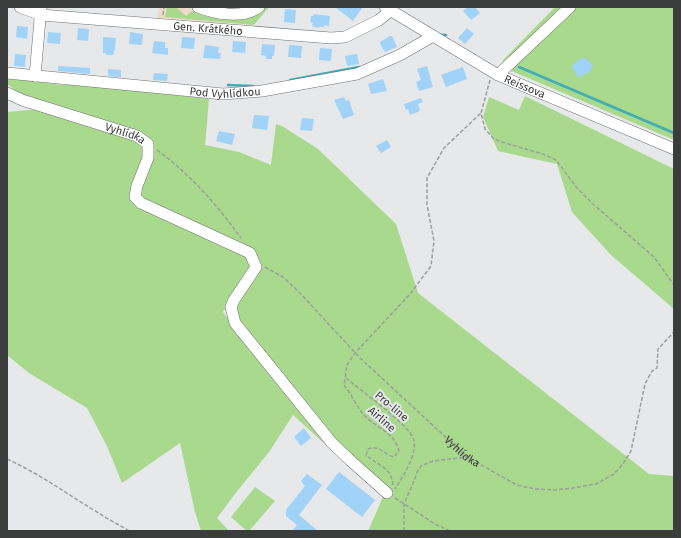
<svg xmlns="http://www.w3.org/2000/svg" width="681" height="538" font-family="'Fira Sans',sans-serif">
  <rect width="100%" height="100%" fill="#e7e8e9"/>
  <polygon fill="#ecdbc9" points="159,7 269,7 254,23 254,25 157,18"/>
  <g fill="#a8d98d" fill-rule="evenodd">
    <polygon points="167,7 176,7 186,16 192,11 214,17 251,17 258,14 266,7 269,7 254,25 165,17"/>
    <polygon points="555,7 674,7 674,140 500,66 504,59"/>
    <path d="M7,77L62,85H94L209,99L205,145L239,152L271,165L276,124L282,126L318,149L396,224L418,293L649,474L674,476V531H368L383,497L293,415L269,452L238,490L217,518L229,531H201L195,512L180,443L122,483L107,446L87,408L29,373L7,355V112L40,109L7,84ZM245,277L233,314L253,351L223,312Z"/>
    <polygon points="525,96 674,169 674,309 611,255 572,212 557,164 498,151 483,117 489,97 519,110"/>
    <polygon points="255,487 275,501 249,531 247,531 231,517"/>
  </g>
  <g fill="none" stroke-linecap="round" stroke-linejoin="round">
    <g stroke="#41adb5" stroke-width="2.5">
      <polyline points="440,35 446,35"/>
      <polyline points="519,67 674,133"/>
      <polyline points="290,80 359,67"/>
      <polyline points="228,85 253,86"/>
    </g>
  </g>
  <g fill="#a1d3f8">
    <polygon points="335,7 363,7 353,21"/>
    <polygon points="468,7 475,7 480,13 471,20 463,11"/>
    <polygon points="285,9 296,10 295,23 284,22"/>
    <polygon points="314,14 330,16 329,26 324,25 324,27 319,27 317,28 312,26 313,23 310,22 311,16 313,16"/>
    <polygon points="17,26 28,27 27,39 16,37"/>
    <polygon points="78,28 89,29 88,41 77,40"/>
    <polygon points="467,28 474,34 465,44 458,38"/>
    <polygon points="48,32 61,33 60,44 47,43"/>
    <polygon points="130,32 143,34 142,45 129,44"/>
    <polygon points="390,36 392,36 397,47 385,52 380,44 380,42"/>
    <polygon points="103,37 116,38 115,49 113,55 106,55 106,53 103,53"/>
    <polygon points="182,37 195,38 194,49 181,48"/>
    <polygon points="154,41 165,42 165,48 168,48 168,55 152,53"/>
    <polygon points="233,41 246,42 245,53 232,52"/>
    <polygon points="262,44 275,45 274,56 272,56 272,59 266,59 266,56 261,55"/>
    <polygon points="205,45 219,47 218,53 221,53 220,59 203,58"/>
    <polygon points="289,45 302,46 301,58 288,57"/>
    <polygon points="320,48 332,49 331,61 319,60"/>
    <polygon points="15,54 26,55 25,67 14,66"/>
    <polygon points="357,54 359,64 347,66 345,56"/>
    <polygon points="584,57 593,65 591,68 592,69 588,74 586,72 580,78 575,73 576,72 571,67 581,58 582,59"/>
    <polygon points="58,66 90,68 90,74 58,71"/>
    <polygon points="427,66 433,87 419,91 416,82 421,80 417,69"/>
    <polygon points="463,67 467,79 446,87 441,75"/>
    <polygon points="108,69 121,70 121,77 108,76"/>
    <polygon points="154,73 168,74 167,81 153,80"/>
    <polygon points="383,79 387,91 371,94 368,84"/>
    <polygon points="344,97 346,101 349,100 354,115 343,119 334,100"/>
    <polygon points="421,98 423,102 418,104 420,111 410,115 408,109 406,110 404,104"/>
    <polygon points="254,115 269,116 267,130 252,128"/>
    <polygon points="302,118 314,119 312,131 300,130"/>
    <polygon points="219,131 235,134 232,145 216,141"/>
    <polygon points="387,140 391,147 381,153 376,146"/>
    <polygon points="304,428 311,438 301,446 294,437"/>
    <polygon points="339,472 375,500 362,517 326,489"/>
    <polygon points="307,474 322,485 299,515 318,531 292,531 297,525 286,516 286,510 305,486 301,481"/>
  </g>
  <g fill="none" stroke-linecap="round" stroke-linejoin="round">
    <defs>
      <g id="minor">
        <path id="s2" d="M20,7L41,15L331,38L345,37L379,20L390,11"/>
        <path d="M198,7C216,14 243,19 259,7"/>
        <path id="s3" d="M385,7L498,75L674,149"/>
        <path id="s4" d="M7,73L223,94L262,91L357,74L400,55L433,36"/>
        <polyline points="498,75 570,7"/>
        <polyline points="35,76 41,8"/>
        <path id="s5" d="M7,93L22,100L137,136L148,144V158L137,186L135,197L141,203L250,253L256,267L234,300L231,307L235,323L332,443L352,462L387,493"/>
      </g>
    </defs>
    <use href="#minor" stroke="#6f7070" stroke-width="12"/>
    <g stroke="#9d9e9f" stroke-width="1.5" stroke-dasharray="4 2" stroke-linecap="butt">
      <polyline points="163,15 164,7"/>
      <polyline points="490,80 481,113 485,129 494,139 505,143 543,154 556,160 577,188 593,204 654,257 674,285"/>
      <path d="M157,150C190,174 217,205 241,238"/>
      <path id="s1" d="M265,267L283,277L300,293L359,357L467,457L517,485L535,489L555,490L573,488L596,484L614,474L623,464L631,451L645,384L652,371L657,368L658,349L674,332"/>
      <path d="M346,378C359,389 409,425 413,438C419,453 403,476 395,489"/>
      <path d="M7,459C40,474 67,494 97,512C107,519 118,524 129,531"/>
      <path d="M393,485C391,466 379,467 366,455L368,449C379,444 384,455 394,457L399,451C395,432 374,427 363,414C356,405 351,394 344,385L347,365L355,353L410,294L431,266L434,241L427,205V178L444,148L481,113"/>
      <polyline points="395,498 435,524 450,531"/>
      <polyline points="404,531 404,504 414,481 417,472 421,466 433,461 467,457"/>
    </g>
    <use href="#minor" stroke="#fff" stroke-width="11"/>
  </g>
  <g text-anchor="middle" stroke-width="4" stroke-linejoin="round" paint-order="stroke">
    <g font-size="11" fill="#3b3c3c" stroke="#e7e8e9">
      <text dy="4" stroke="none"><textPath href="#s2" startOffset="190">Gen. Krátkého</textPath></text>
      <text dy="4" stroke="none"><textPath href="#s3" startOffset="161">Reissova</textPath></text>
      <text dy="4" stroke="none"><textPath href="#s4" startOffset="219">Pod Vyhlídkou</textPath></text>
      <text dy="4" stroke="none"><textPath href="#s5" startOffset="125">Vyhlídka</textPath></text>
      <text transform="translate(392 406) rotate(40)" y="4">Pro-line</text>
      <text transform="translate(382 419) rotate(41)" y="4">Airline</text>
      <text dy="4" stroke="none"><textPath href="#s1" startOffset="271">Vyhlídka</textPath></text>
    </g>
  </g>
  <rect width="681" height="538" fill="none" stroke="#3b3c3c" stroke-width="16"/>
</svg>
